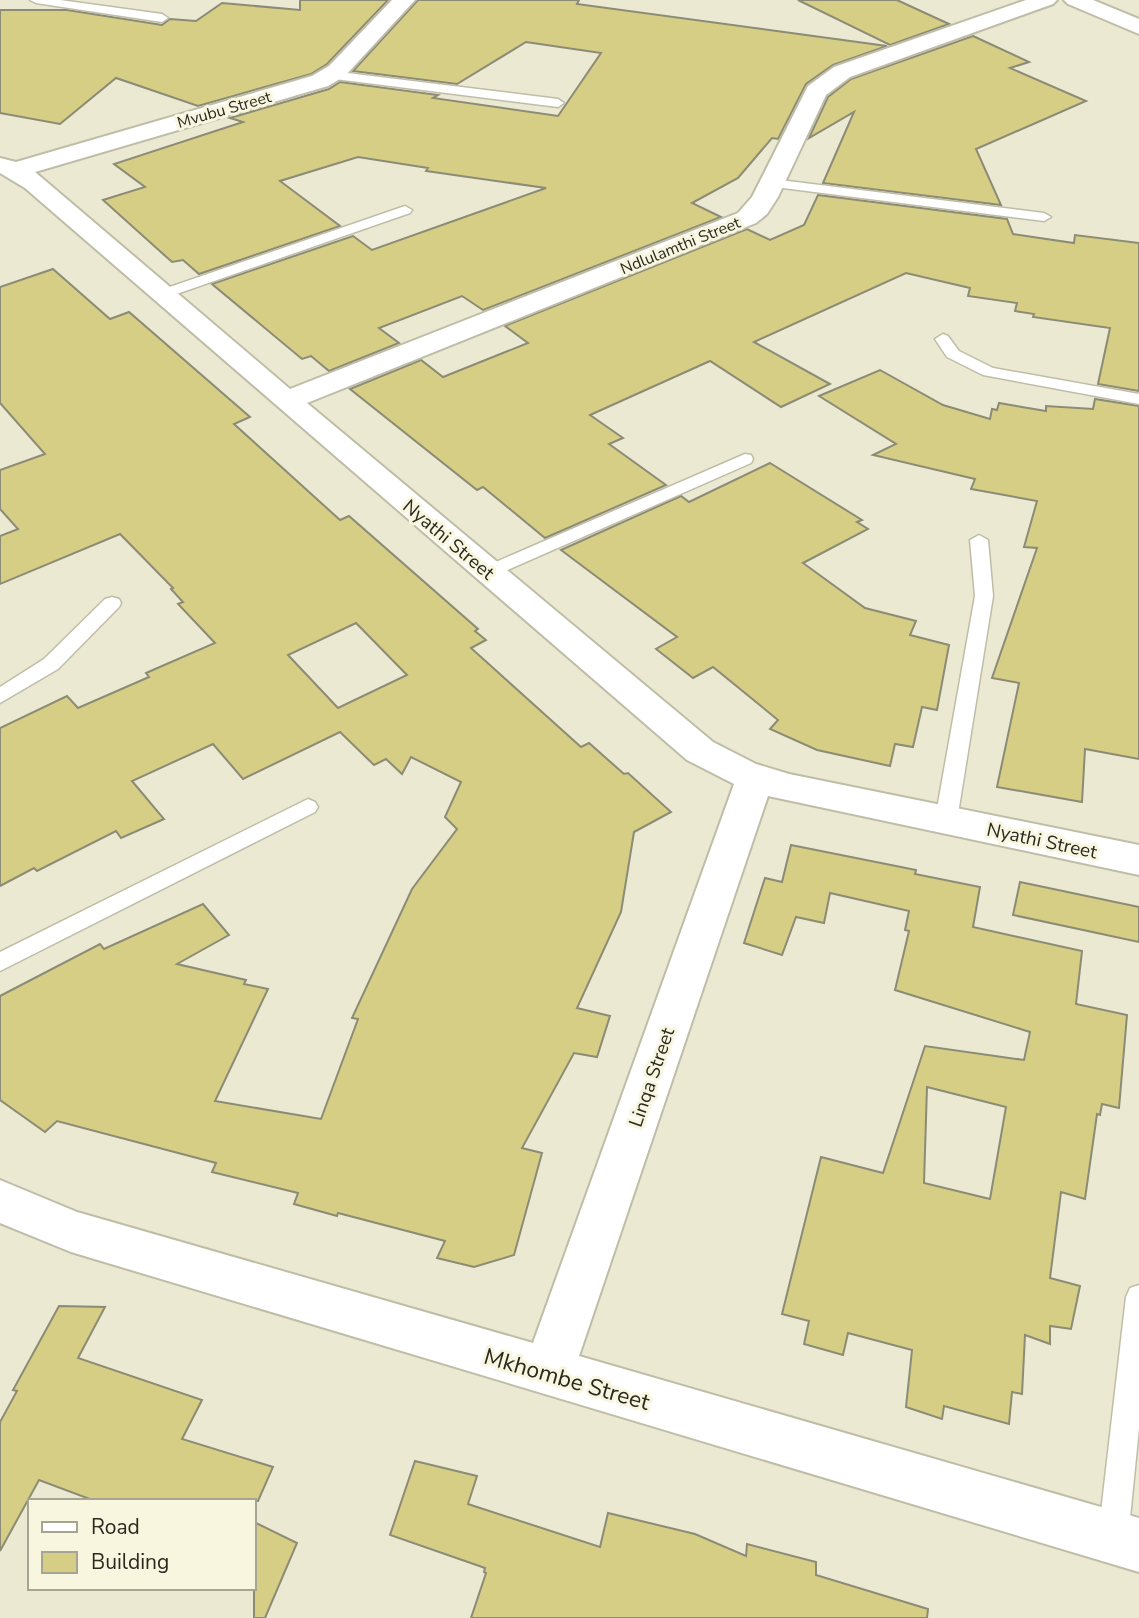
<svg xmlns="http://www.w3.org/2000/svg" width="1139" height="1618" font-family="'Nunito Sans',sans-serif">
  <rect width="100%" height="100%" fill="#ebe9d2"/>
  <g fill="#d5ce84" stroke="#8c8b76" stroke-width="2" fill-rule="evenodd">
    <polygon points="300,0 388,0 327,64 311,74 198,106 116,78 60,124 0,113 0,10 67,10 162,25 170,19 196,21 222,3 300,10"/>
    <polygon points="418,0 579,0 577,4 887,46 833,65 806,84 778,139 772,138 738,178 692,203 721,217 483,310 462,296 379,328 399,343 329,371 311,356 302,359 212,284 353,236 372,250 546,188 426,171 428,168 358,157 280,181 340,226 199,274 183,260 172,262 103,200 145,187 114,164 243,122 230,118 329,89 340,82 438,95 433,98 558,116 601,53 526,42 457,84 353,71"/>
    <polygon points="798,0 897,0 949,24 890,45"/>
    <polygon points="973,36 1029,62 1010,68 1086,101 976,149 1001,205 823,183 854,112 809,138 828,97 851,79"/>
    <polygon points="818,195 1007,219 1013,234 1074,243 1075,235 1139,243 1139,391 1098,384 1110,328 1033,317 1034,314 1015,311 1017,303 968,296 970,288 906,273 754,342 830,384 781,407 710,361 590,415 623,438 609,444 666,485 545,538 483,487 477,490 350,389 421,360 443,377 528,343 505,326 747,229 770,240 804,225"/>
    <path d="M53,269L110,319L129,312L250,417L234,424L340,520L349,516L478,629L475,631L486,640L471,648L581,747L589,743L624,774L628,773L671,812L634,832L621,912L577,1008L610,1016L597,1057L574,1053L522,1148L542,1153L514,1255L474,1267L437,1258L445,1241L338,1213L337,1216L294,1204L298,1193L212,1172L216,1163L57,1121L45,1132L0,1100V996L100,944L104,949L203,904L229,935L177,964L246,980L244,984L268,989L215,1101L321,1119L358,1019L352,1018L412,889L457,829L445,817L461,782L411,757L402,774L386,759L374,765L340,732L243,779L213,744L132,781L164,819L121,838L116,831L37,871L34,868L0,886V728L67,696L78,708L149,677L146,673L215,643L178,604L183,602L171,589L173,588L120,534L0,584V536L18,529L0,509V470L45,454L0,403V287ZM356,623L407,675L338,708L288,655Z"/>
    <polygon points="880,370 943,405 990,419 992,409 997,410 999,403 1046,411 1046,406 1093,409 1095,399 1139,406 1139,759 1085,749 1082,802 997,787 1019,683 992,678 1037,548 1024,547 1037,501 971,489 975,479 873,455 896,444 819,396"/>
    <polygon points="770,463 862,520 857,522 868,529 803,563 865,608 916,621 910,635 949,645 937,710 922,707 913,747 895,744 890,766 817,750 770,729 778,720 713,667 693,678 656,649 677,637 561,550 681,496 689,502"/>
    <path d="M791,845L916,870L915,874L980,887L973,927L1082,951L1076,1004L1127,1015L1119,1108L1102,1104L1100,1115L1097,1114L1085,1199L1061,1192L1050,1278L1080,1286L1071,1329L1050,1326V1344L1025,1335L1022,1394L1012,1392L1009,1424L944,1406L942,1419L906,1407L912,1350L848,1333L843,1355L804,1344L809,1321L782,1314L821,1157L883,1173L925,1046L1024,1060L1030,1032L895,990L909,931L905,930L909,911L830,893L824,923L796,917L782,955L744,943L765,878L782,882ZM927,1087L1006,1107L990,1199L924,1183Z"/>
    <polygon points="1020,882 1139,907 1139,942 1013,915"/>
    <polygon points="59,1306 105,1307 78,1358 202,1400 182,1439 273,1467 258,1501 95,1501 39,1480 0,1551 0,1422 17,1391 13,1390"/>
    <polygon points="415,1461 477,1476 468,1504 600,1547 608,1513 695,1534 746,1556 747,1544 816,1562 816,1575 928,1609 927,1618 471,1618 486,1573 484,1572 485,1568 390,1535"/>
    <polygon points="254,1522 297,1543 265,1618 254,1618"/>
  </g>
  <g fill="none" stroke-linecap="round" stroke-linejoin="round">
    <defs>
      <g id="service">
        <polygon points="30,0 60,0 162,14 168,18 162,22 36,3"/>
        <polygon points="331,71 558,99 564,103 558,107 327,78 325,75"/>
        <polygon points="772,179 1044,213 1051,217 1044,221 767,186 767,180"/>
        <polygon points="405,206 412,210 410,213 168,297 158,297 156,294 158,291"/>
        <polygon points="943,334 948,336 959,351 993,368 1139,394 1139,404 983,375 947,357 935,339"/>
        <polygon points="745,454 751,455 753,459 751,463 494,576 482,576 479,572 482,568"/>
        <polygon points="979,535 988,540 993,596 957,820 953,825 946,828 939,825 935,820 975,596 970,540"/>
        <polygon points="112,597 119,599 121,603 119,607 58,669 0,703 0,687 44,659 105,599"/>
        <polygon points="308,799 315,802 318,807 315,812 0,971 0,952"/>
        <polygon points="1139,1285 1139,1428 1128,1538 1123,1548 1113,1553 1103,1548 1098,1538 1126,1297 1130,1288"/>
      </g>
      <g id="minor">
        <polygon points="392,0 415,0 345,76 328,86 35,172 290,389 738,213 752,197 808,86 834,67 1026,0 1057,0 1053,4 850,77 826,95 778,197 767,214 756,223 307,403 713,742 756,764 789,774 1139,845 1139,875 768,796 579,1356 1139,1518 1139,1572 71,1252 0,1223 0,1180 77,1212 533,1343 734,784 687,760 25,188 0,173 0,158 16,162 312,76 329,66"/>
        <polygon points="1064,0 1093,0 1139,19 1139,34 1068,4"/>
      </g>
    </defs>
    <use href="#service" stroke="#bfbda7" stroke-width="3"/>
    <use href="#minor" stroke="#bfbda7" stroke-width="4"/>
    <use href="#service" fill="#fff" fill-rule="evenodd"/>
    <use href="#minor" fill="#fff" fill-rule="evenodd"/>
  </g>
  <g text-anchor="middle" stroke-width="6" stroke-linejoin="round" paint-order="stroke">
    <g font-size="16" fill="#2a2920" stroke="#f8f6df">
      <text transform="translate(224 109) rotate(-16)" y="6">Mvubu Street</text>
      <text transform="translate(680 245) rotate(-22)" y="6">Ndlulamthi Street</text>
    </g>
    <g font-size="19" fill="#2a2920" stroke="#f8f6df">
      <text transform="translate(449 539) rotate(40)" y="7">Nyathi Street</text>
      <text transform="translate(1042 840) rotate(12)" y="7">Nyathi Street</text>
      <text transform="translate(651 1077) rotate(-71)" y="7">Linqa Street</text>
    </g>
    <g font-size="23" fill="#2a2920" stroke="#f8f6df">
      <text transform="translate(567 1379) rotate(16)" y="8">Mkhombe Street</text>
    </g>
  </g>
  <rect x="28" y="1499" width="228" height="91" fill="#f8f6df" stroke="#a6a493" stroke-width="2"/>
  <rect x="42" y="1522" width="35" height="10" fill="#ffffff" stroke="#a6a493" stroke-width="2"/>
  <text x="91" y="1534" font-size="21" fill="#2a2920">Road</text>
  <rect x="42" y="1552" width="35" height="21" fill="#d5ce84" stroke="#a6a493" stroke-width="2"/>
  <text x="91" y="1569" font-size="21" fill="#2a2920">Building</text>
</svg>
